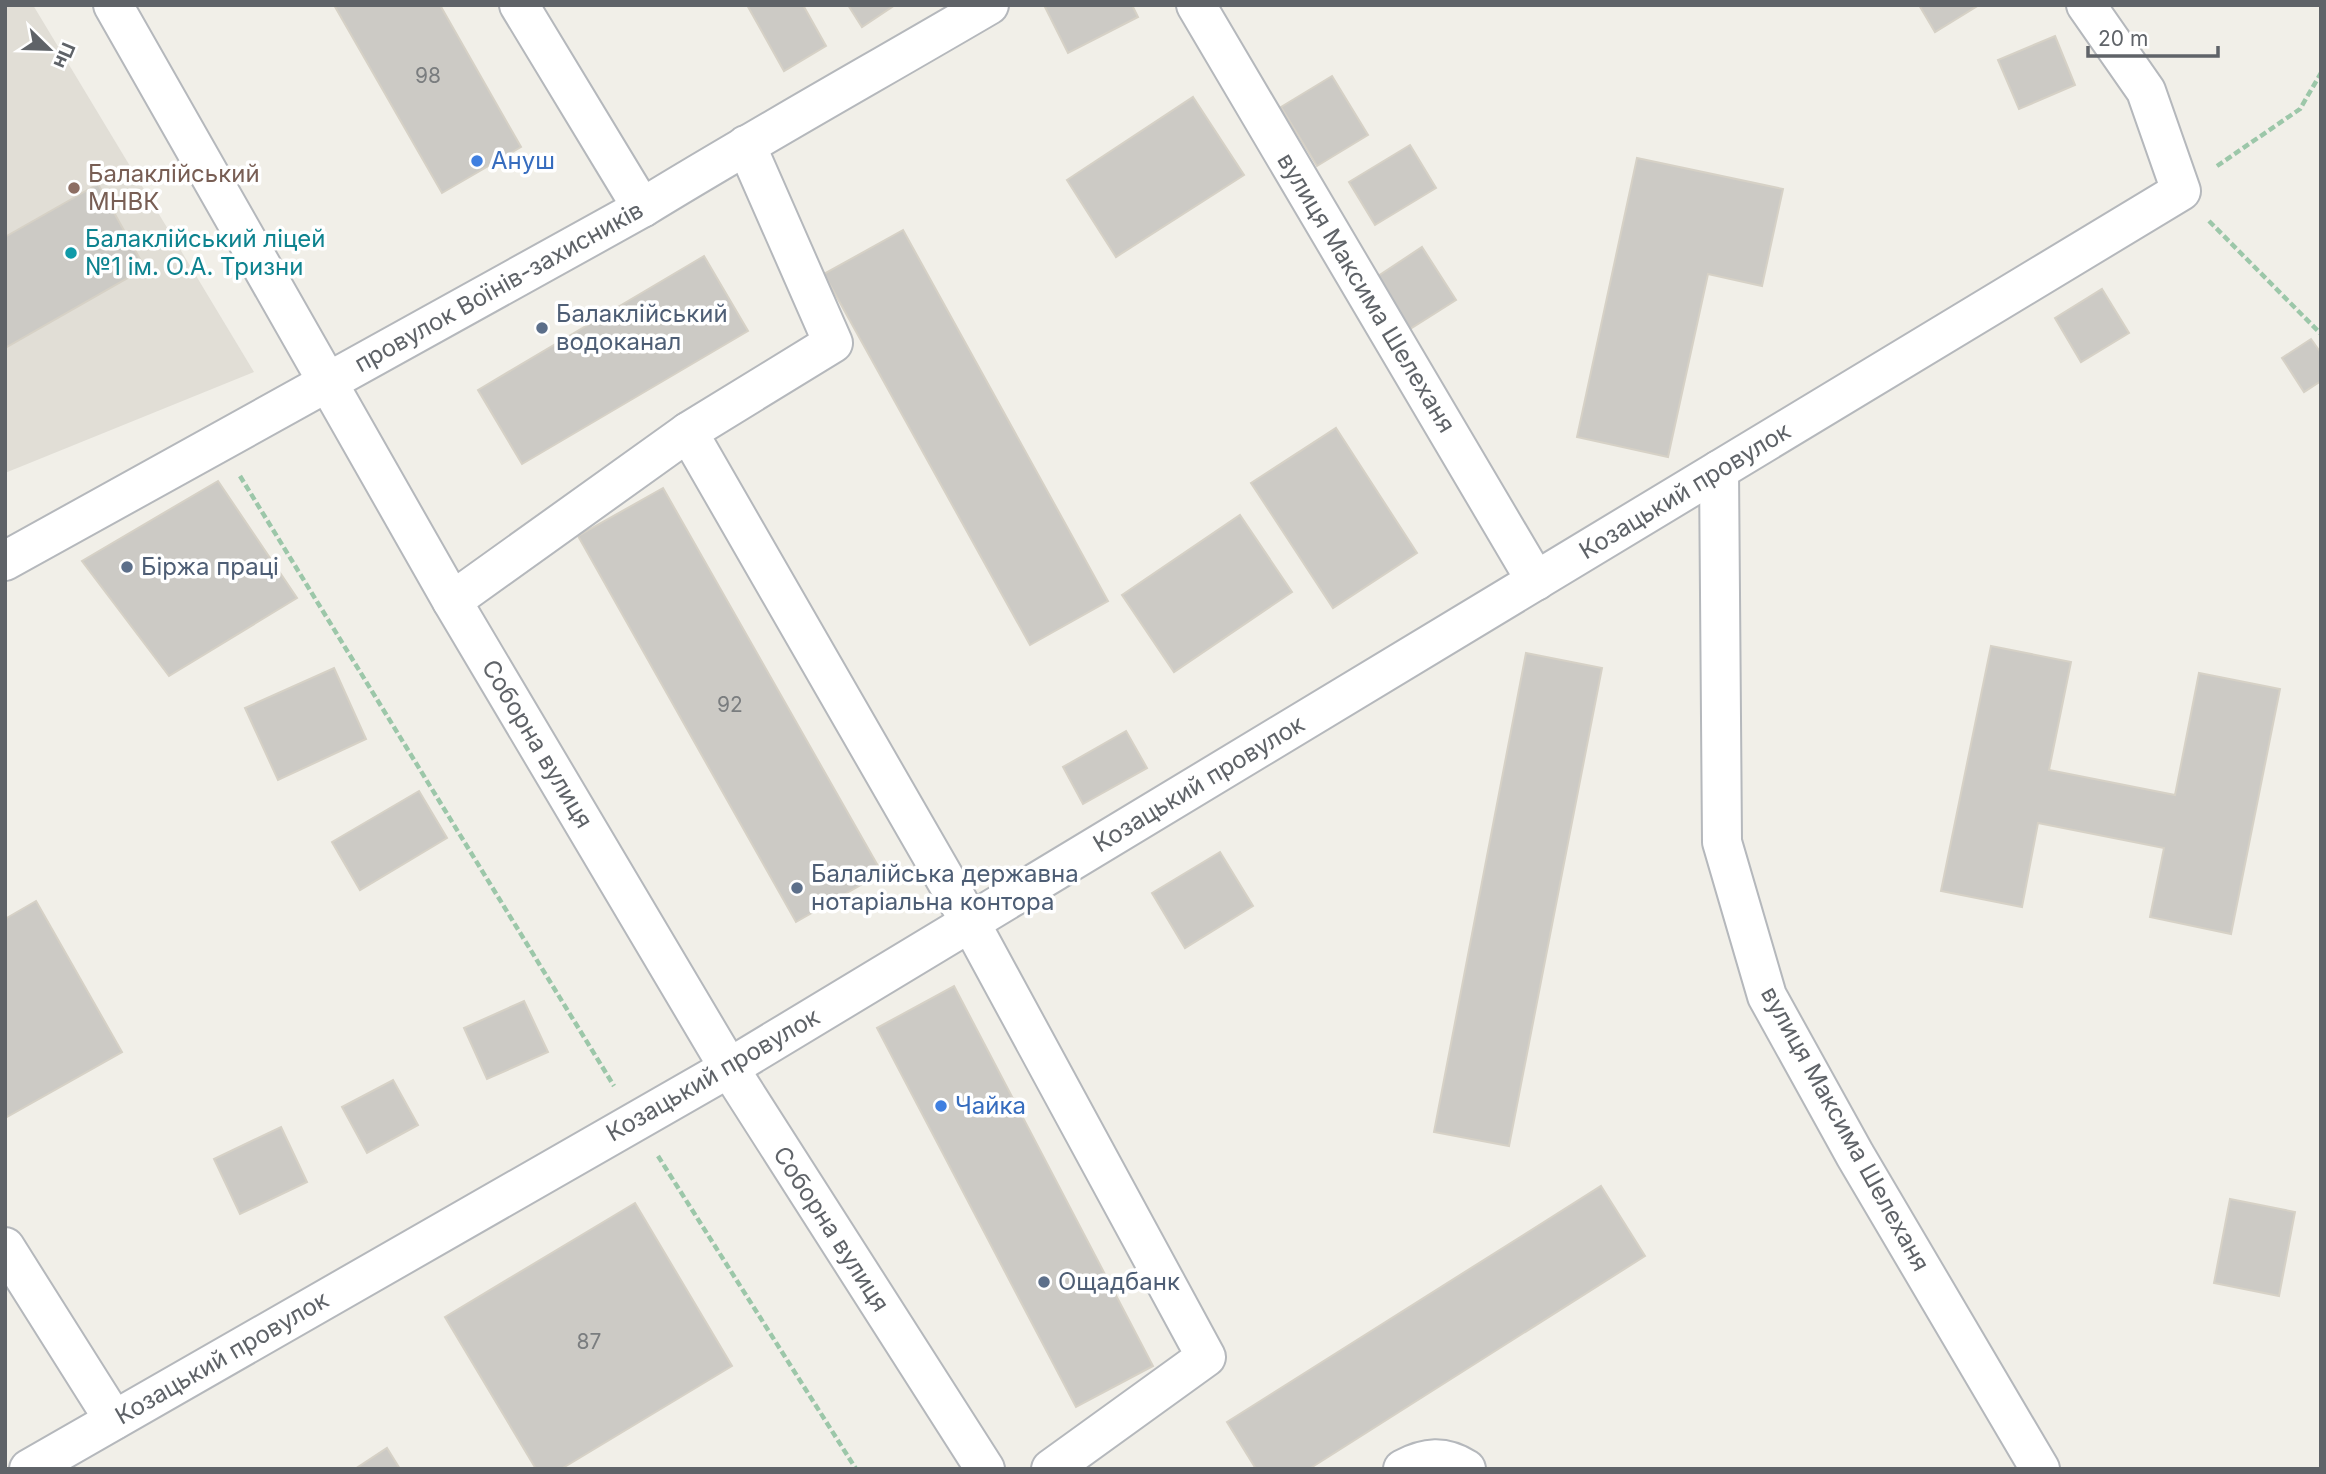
<svg xmlns="http://www.w3.org/2000/svg" width="2326" height="1474" font-family="Inter,sans-serif">
  <rect width="100%" height="100%" fill="#f1efe8"/>
  <polygon fill="#e1ded6" points="5,5 33,5 254,372 5,473"/>
  <g fill="#cccac5" stroke="#d6d1c6" stroke-width="2">
    <polygon points="334,5 440,5 521,147 442,193"/>
    <polygon points="747,5 803,5 826,46 784,71"/>
    <polygon points="848,5 895,5 862,27"/>
    <polygon points="1044,5 1132,5 1138,17 1068,53"/>
    <polygon points="1919,5 1979,5 1935,32"/>
    <polygon points="2055,36 2075,85 2019,109 1998,60"/>
    <polygon points="1332,76 1368,135 1317,166 1281,107"/>
    <polygon points="1193,97 1244,175 1116,257 1067,180"/>
    <polygon points="1410,145 1436,188 1375,225 1349,182"/>
    <polygon points="1637,158 1783,189 1762,286 1708,274 1668,457 1577,437"/>
    <polygon points="98,184 145,268 5,348 5,237"/>
    <polygon points="903,230 1108,601 1030,645 824,274"/>
    <polygon points="1422,247 1456,300 1402,334 1369,282"/>
    <polygon points="704,256 748,331 522,464 478,390"/>
    <polygon points="2102,289 2129,333 2081,362 2055,318"/>
    <polygon points="2311,339 2321,353 2321,381 2304,392 2282,358"/>
    <polygon points="1336,428 1417,553 1333,608 1251,483"/>
    <polygon points="218,481 297,598 169,676 82,561"/>
    <polygon points="663,488 882,873 796,922 578,536"/>
    <polygon points="1240,515 1292,592 1174,672 1122,595"/>
    <polygon points="1991,646 2071,662 2049,770 2175,795 2199,673 2280,689 2231,934 2150,917 2164,848 2038,823 2022,907 1941,891"/>
    <polygon points="1526,653 1602,668 1509,1146 1434,1132"/>
    <polygon points="334,668 366,739 278,780 245,708"/>
    <polygon points="1126,731 1147,768 1083,804 1063,767"/>
    <polygon points="419,791 447,838 360,890 332,842"/>
    <polygon points="1220,852 1253,906 1185,948 1152,893"/>
    <polygon points="36,901 122,1052 5,1118 5,919"/>
    <polygon points="954,986 1153,1366 1076,1407 877,1028"/>
    <polygon points="524,1001 548,1052 487,1079 464,1028"/>
    <polygon points="393,1080 418,1125 367,1153 342,1107"/>
    <polygon points="281,1127 307,1182 240,1214 214,1159"/>
    <polygon points="1601,1186 1645,1256 1309,1469 1256,1469 1227,1422"/>
    <polygon points="2230,1199 2295,1212 2279,1296 2214,1283"/>
    <polygon points="635,1203 732,1366 561,1469 536,1469 445,1317"/>
    <polygon points="387,1448 400,1469 355,1469"/>
  </g>
  <g fill="none" stroke-linecap="round" stroke-linejoin="round">
    <defs>
      <g id="minor">
        <polyline points="113,5 452,601 729,1068 985,1469"/>
        <polyline points="519,5 642,208"/>
        <polyline points="1196,5 1536,581"/>
        <polyline points="746,145 833,343 688,432 970,922 1206,1357 1051,1469"/>
        <polyline points="1719,470 1722,842 1767,996 1855,1155 2040,1469"/>
        <path d="M5,561L642,208C756,138 873,73 989,5"/>
        <polyline points="452,601 688,432"/>
        <polyline points="5,1247 114,1420"/>
        <polyline points="29,1469 729,1068 2181,191 2146,91 2086,5"/>
        <path d="M1403,1469C1426,1457 1444,1455 1466,1469"/>
      </g>
    </defs>
    <use href="#minor" stroke="#b5b8bc" stroke-width="42"/>
    <g stroke="#9cc7a9" stroke-width="4.5" stroke-dasharray="7 3.5" stroke-linecap="butt">
      <polyline points="2217,166 2300,109 2321,73"/>
      <polyline points="2209,221 2321,334"/>
      <polyline points="240,476 614,1086"/>
      <polyline points="658,1156 856,1469"/>
    </g>
    <use href="#minor" stroke="#fff" stroke-width="38"/>
  </g>
  <g fill="#3f7fe0" stroke="#fff" stroke-width="2.5">
    <circle cx="477" cy="161" r="7"/>
    <circle cx="941" cy="1106" r="7"/>
  </g>
  <circle fill="#8d6e63" stroke="#fff" stroke-width="2.5" cx="74" cy="188" r="7"/>
  <circle fill="#0f9aa8" stroke="#fff" stroke-width="2.5" cx="71" cy="253" r="7"/>
  <g fill="#5c6f8a" stroke="#fff" stroke-width="2.5">
    <circle cx="542" cy="328" r="7"/>
    <circle cx="127" cy="567" r="7"/>
    <circle cx="797" cy="888" r="7"/>
    <circle cx="1044" cy="1282" r="7"/>
  </g>
  <g text-anchor="middle" stroke-width="7" stroke-linejoin="round" paint-order="stroke">
    <g font-size="21" fill="#7a7d7f">
      <text x="428" y="83">98</text>
      <text x="730" y="712">92</text>
      <text x="589" y="1349">87</text>
    </g>
    <g font-size="24" fill="#366cbe" stroke="#fff" text-anchor="start">
      <text x="491" y="169">Ануш</text>
      <text x="955" y="1114">Чайка</text>
    </g>
    <g font-size="24" fill="#785e54" stroke="#fff" text-anchor="start">
      <text x="88" y="182">Балаклійський<tspan x="88" dy="28">МНВК</tspan></text>
    </g>
    <g font-size="24" fill="#0d838f" stroke="#fff" text-anchor="start">
      <text x="85" y="247">Балаклійський ліцей<tspan x="85" dy="28">№1 ім. О.А. Тризни</tspan></text>
    </g>
    <g font-size="24" fill="#5f6368" stroke="#fff">
      <text transform="translate(499 287) rotate(-29)" y="8">провулок Воїнів-захисників</text>
      <text transform="translate(1366 293) rotate(59)" y="8">вулиця Максима Шелеханя</text>
      <text transform="translate(1685 491) rotate(-31)" y="8">Козацький провулок</text>
      <text transform="translate(537 744) rotate(59)" y="8">Соборна вулиця</text>
      <text transform="translate(1199 784) rotate(-31)" y="8">Козацький провулок</text>
      <text transform="translate(713 1075) rotate(-30)" y="8">Козацький провулок</text>
      <text transform="translate(1845 1129) rotate(61)" y="8">вулиця Максима Шелеханя</text>
      <text transform="translate(831 1229) rotate(57)" y="8">Соборна вулиця</text>
      <text transform="translate(222 1358) rotate(-30)" y="8">Козацький провулок</text>
    </g>
    <g font-size="24" fill="#4e5e75" stroke="#fff" text-anchor="start">
      <text x="556" y="322">Балаклійський<tspan x="556" dy="28">водоканал</tspan></text>
      <text x="141" y="575">Біржа праці</text>
      <text x="811" y="882">Балалійська державна<tspan x="811" dy="28">нотаріальна контора</tspan></text>
      <text x="1058" y="1290">Ощадбанк</text>
    </g>
  </g>
  <rect width="2326" height="1474" fill="none" stroke="#5f6368" stroke-width="14"/>
  <g transform="translate(49 49) rotate(113)" stroke="#ffffff" stroke-width="5" paint-order="stroke">
  <path d="M0-5L12 26L0 18L-12 26Z" fill="#5f6368"/>
  <text y="-10" font-size="19" font-weight="bold" text-anchor="middle" fill="#5f6368">Пн</text>
  </g>
  <path d="M2088 46v10h130v-10" fill="none" stroke="#5f6368" stroke-width="3.5"/>
  <text x="2098" y="46" font-size="21" fill="#5f6368" stroke="#ffffff" stroke-width="5" paint-order="stroke">20 m</text>
</svg>
